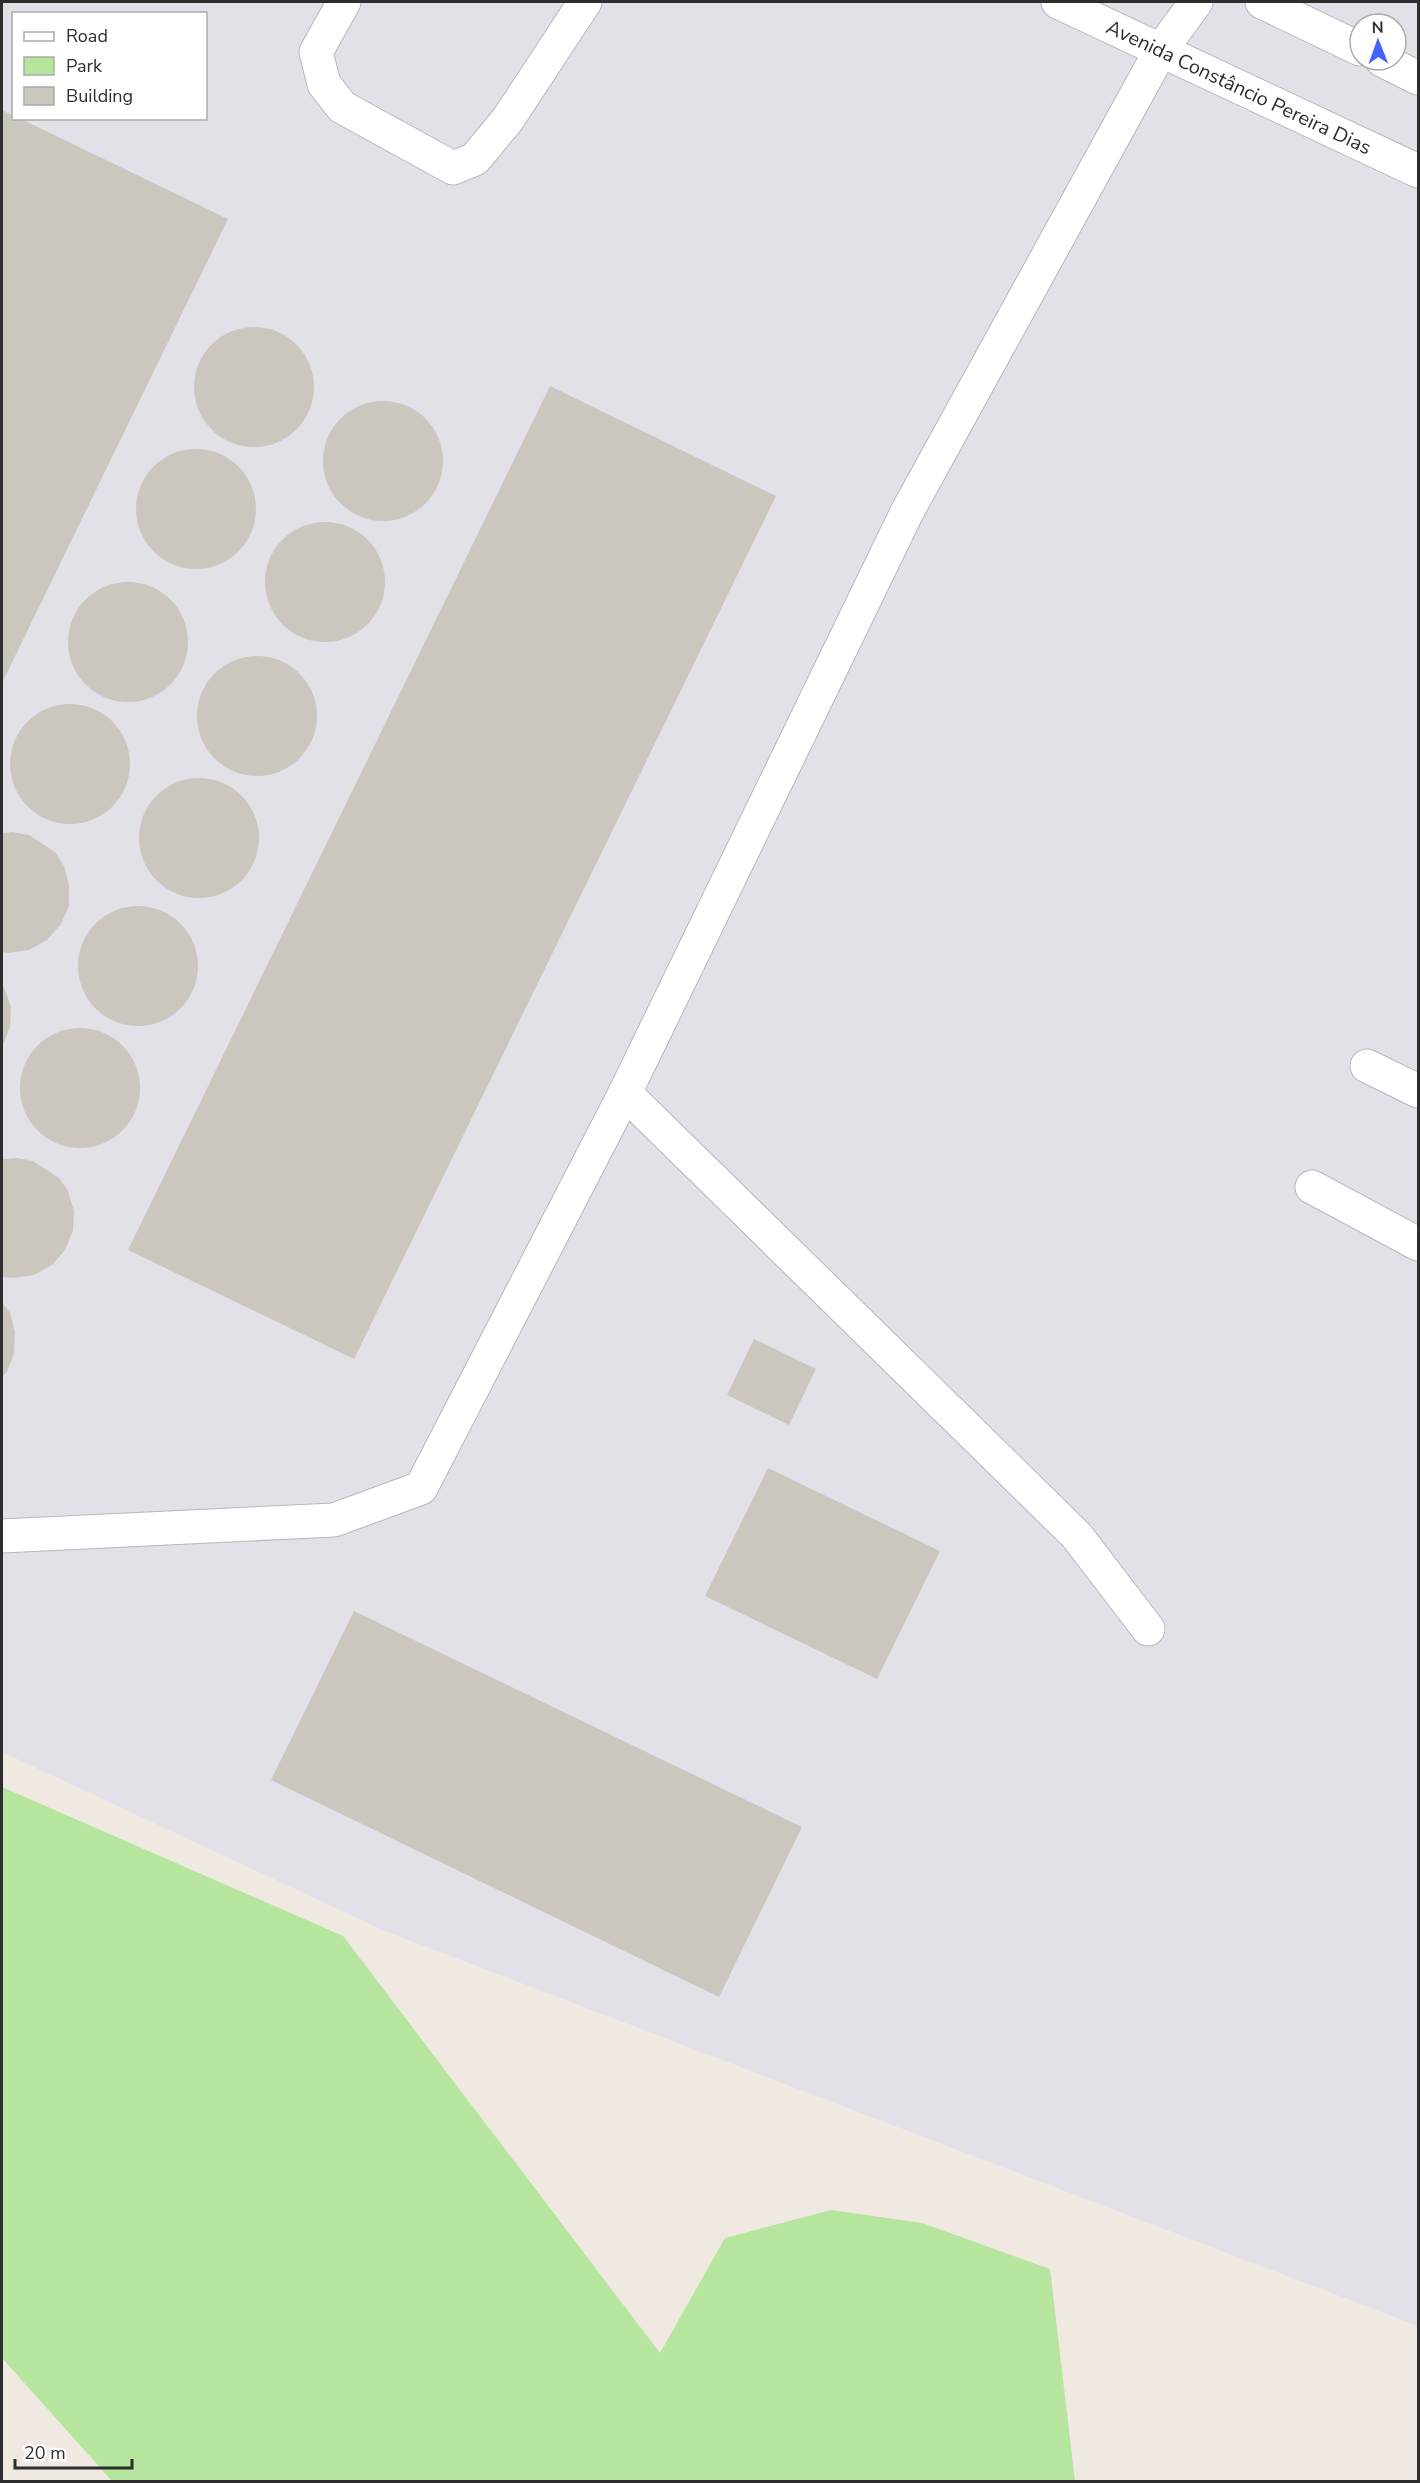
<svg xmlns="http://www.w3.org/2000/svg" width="1420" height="2483" font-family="'Nunito Sans',sans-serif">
  <rect width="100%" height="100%" fill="#efe9e1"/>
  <path fill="#e3e1e8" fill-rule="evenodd" d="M2,2H1418V2326L385,1931L2,1752ZM14,14H206V118H14ZM1360,24H1396V60H1360Z"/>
  <polygon fill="#b6e59e" points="2,1787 343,1936 660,2353 725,2238 831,2210 922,2223 1050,2269 1075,2481 112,2481 2,2358"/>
  <g fill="#cbc7bf">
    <polygon points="2,110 14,116 14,118 19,118 228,219 2,683"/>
    <circle cx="254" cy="387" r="60"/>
    <polygon points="550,386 776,496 354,1359 128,1250"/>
    <circle cx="383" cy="461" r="60"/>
    <circle cx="196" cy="509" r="60"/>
    <circle cx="325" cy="582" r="60"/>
    <circle cx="128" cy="642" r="60"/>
    <circle cx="257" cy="716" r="60"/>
    <circle cx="70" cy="764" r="60"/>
    <circle cx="199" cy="838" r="60"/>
    <polygon points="12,832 29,835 55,852 64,866 69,885 69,906 61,924 47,940 29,950 9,953 2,952 2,833"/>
    <circle cx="138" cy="966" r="60"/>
    <polygon points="2,982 11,1007 10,1027 2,1048"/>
    <circle cx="80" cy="1088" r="60"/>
    <polygon points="17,1158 33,1161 59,1178 68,1191 74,1211 73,1231 65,1250 52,1265 34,1275 14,1278 2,1277 2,1159"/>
    <polygon points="2,1302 10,1313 15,1332 14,1353 7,1372 2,1377"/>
    <polygon points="754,1339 816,1369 789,1425 727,1395"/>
    <polygon points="768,1468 940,1551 877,1679 705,1596"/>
    <polygon points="354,1611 802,1827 719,1997 271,1780"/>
  </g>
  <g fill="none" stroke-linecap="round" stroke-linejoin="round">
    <defs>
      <g id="minor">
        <polyline points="344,2 316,52 324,84 342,107 453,168 475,159 508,119 585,2"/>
        <path id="s1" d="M1058,2L1418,171"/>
        <polyline points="1262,2 1360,49"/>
        <polyline points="1382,60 1418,78"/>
        <polyline points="1367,1066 1418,1091"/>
        <polyline points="625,1093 1077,1536 1148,1629"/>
        <polyline points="1312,1187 1418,1244"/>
        <polyline points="2,1536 334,1520 421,1488 625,1093 907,512 1161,50 1196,2"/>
      </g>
    </defs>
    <use href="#minor" stroke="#b4b7c1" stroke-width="35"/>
    <use href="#minor" stroke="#fff" stroke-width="33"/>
  </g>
  <g text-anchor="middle" stroke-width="4.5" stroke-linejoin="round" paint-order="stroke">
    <g font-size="20" fill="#2e2e2e" stroke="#fff">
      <text dy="7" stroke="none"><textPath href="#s1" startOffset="200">Avenida Constâncio Pereira Dias</textPath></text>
    </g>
  </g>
  <rect width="1420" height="2483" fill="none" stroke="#2e2e2e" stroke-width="6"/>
  <rect x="12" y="12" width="195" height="108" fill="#ffffff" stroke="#ababab" stroke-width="1.5"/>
  <rect x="24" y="32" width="30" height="9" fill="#ffffff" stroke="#ababab" stroke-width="1.5"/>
  <text x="66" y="42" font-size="18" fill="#2e2e2e">Road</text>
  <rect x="24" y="57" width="30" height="18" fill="#b6e59e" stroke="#ababab" stroke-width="1.5"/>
  <text x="66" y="72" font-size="18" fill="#2e2e2e">Park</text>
  <rect x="24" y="87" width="30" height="18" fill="#cbc7bf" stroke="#ababab" stroke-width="1.5"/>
  <text x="66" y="102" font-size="18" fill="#2e2e2e">Building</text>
  <g transform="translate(1378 42) rotate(359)"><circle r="28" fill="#ffffff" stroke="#ababab" stroke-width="1.5"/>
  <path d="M0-4.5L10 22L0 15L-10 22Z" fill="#4264fb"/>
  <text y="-9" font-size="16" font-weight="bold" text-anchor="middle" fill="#2e2e2e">N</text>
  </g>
  <path d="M15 2459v9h117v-9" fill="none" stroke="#2e2e2e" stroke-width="3"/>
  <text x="24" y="2459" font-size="18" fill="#2e2e2e" stroke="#ffffff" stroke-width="4.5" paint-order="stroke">20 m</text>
</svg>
